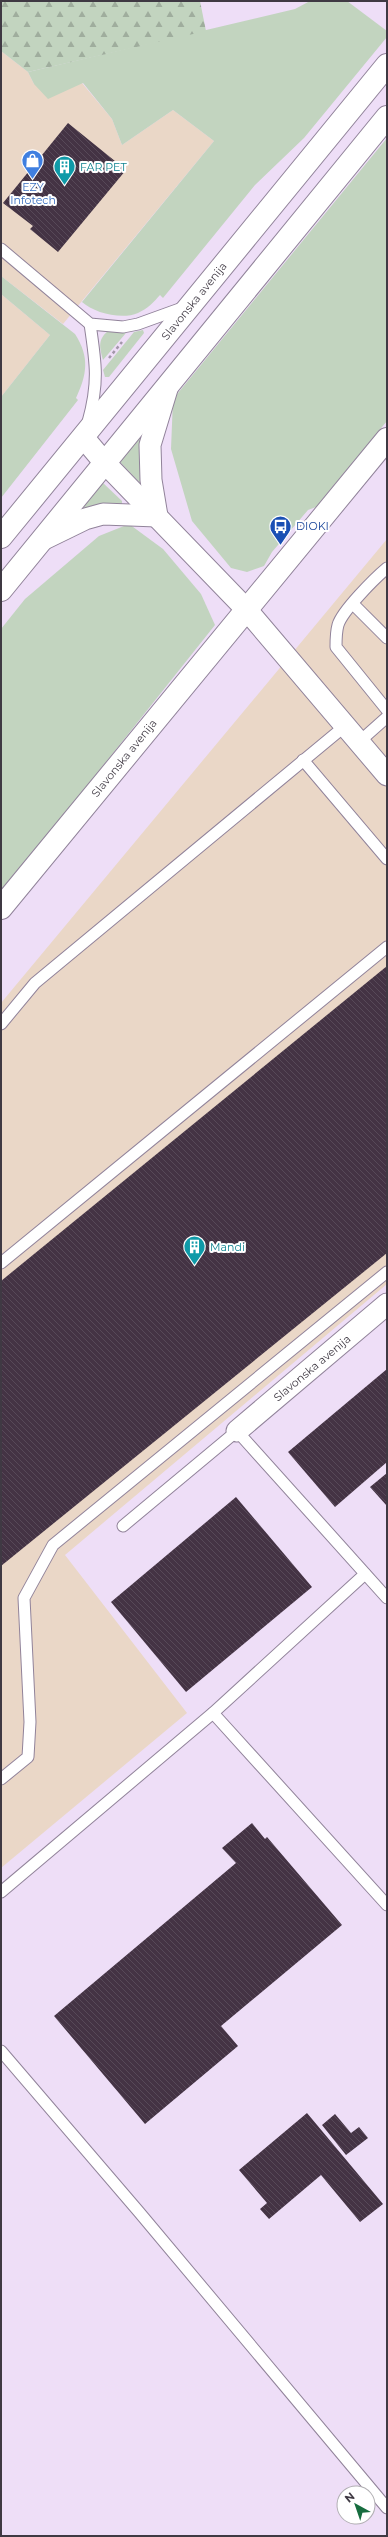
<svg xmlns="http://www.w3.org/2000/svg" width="388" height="2537" font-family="Montserrat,sans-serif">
  <defs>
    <pattern id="forest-firs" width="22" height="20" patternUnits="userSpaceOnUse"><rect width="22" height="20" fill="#c2d4bf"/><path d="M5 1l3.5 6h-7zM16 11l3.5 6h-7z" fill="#9fad9d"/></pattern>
    <pattern id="building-back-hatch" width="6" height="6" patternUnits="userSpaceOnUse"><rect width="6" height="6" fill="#434"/><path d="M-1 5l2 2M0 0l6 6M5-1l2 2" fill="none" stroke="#574958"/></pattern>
  </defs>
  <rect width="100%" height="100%" fill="#eedef7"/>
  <g fill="#ead7c7">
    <polygon points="1,51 28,72 34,84 82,83 112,119 122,145 173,110 214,141 63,324 1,276"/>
    <polygon points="1,294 50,335 1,397"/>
    <polygon points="387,539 387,1284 65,1555 187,1713 1,1868 1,1003"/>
  </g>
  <g fill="#c2d4bf">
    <path d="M310,1H347L387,31V37L304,138L255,185L163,298L160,295C154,302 147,309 138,313C122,320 94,313 82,302L214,141L173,110L122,145L112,119L83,83L48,99L34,84L28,72L295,9Z"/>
    <polygon points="387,138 387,421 316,507 308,510 272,552 264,566 247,572 231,568 192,521 171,449 173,399"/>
    <path d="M1,276L75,334C90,357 87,375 76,398L78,400L1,498V397L50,335L1,294Z"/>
    <polygon points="143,330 144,333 109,377 105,377 103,370 134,332"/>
    <path d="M108,331L126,333L103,360C100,348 97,340 108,331Z"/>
    <polygon points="140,437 143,482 140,483 117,459"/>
    <polygon points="102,482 122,501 122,505 85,513 79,507"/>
    <polygon points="129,524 163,549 201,594 215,625 1,894 1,629 25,599 99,536"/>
  </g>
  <polygon fill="url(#forest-firs)" points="1,1 200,1 206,31 28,72 1,51"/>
  <g fill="url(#building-back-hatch)">
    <polygon points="68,123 126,170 58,252 30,229 33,226 3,203"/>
    <polygon points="387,966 387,1253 1,1566 1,1281"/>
    <polygon points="387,1369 387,1462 335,1507 288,1452"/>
    <polygon points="387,1473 387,1506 370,1487"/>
    <polygon points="236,1497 312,1587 186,1692 111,1602"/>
    <polygon points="252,1823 265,1839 267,1837 342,1925 221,2026 238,2046 145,2124 54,2016 236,1863 222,1848"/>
    <polygon points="307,2113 383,2204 360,2222 321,2175 269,2219 260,2209 267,2203 239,2170"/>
    <polygon points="335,2114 351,2133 359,2127 368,2138 346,2155 322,2125"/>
  </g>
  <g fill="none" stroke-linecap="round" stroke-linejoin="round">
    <defs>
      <g id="service">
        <polyline points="1,249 90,324 123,327 138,324 185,307"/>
        <path d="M88,422C99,383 96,364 90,324"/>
        <path d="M387,568C375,578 342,611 338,625C336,632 336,640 336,647L387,710"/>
        <polyline points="353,604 387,638"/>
        <polyline points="359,742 387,717"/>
        <polyline points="303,760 387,859"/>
        <polyline points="1,1024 35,983 345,726"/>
        <polyline points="1,1263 387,947"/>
        <polyline points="123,1526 237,1431 387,1598"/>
        <polyline points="213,1713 387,1905"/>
        <polyline points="1,1779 28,1757 30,1722 24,1598 53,1545 387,1272"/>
        <polyline points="1,1892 213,1713 365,1574"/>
        <polyline points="1,2051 139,2212 387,2508"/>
      </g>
      <g id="minor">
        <polyline points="83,437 104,462 246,609 387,775"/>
        <polyline points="157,516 151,480 150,445 167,389"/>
        <polyline points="42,540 85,519 103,514 157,516"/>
        <polyline points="237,1431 387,1304"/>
      </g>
      <polyline id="tertiary" points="1,908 387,439"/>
      <g id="secondary">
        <polyline points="1,537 387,65"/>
        <polyline points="1,590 387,117"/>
      </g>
    </defs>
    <use href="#service" stroke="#91839a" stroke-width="13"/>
    <use href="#minor" stroke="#91839a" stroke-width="23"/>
    <use href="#tertiary" stroke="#91839a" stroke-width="24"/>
    <use href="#secondary" stroke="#91839a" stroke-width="24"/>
    <polyline stroke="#a397aa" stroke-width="2.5" stroke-dasharray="3 3" stroke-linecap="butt" points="109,358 122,342"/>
    <use href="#service" stroke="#fff" stroke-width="11"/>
    <use href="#minor" stroke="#fff" stroke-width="21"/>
    <use href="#tertiary" stroke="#fff" stroke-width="22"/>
    <use href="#secondary" stroke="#fff" stroke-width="22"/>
  </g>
  <defs>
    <symbol id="shop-pin" viewBox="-11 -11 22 30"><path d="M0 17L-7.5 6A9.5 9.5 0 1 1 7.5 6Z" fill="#3f7fe0" stroke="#fff"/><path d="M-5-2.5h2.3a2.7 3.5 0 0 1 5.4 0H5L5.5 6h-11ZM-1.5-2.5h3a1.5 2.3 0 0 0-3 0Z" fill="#fff"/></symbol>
    <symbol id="building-pin" viewBox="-11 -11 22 30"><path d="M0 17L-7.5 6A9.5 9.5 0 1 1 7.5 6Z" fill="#0f9aa8" stroke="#fff"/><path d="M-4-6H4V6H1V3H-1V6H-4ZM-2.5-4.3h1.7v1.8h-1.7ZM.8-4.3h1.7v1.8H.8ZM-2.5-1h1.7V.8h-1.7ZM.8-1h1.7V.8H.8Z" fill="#fff"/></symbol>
    <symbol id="bus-pin" viewBox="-11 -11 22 30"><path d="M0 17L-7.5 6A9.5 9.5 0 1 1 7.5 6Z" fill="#1a4fb4" stroke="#fff"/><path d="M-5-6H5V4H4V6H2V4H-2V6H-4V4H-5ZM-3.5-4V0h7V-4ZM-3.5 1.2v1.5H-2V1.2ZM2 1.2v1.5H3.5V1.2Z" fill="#fff"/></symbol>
  </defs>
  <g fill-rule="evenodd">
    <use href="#shop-pin" x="20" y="148" width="25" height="34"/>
    <use href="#building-pin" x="52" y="154" width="25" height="34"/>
    <use href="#bus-pin" x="268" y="514" width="25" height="34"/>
    <use href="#building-pin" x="182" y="1234" width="25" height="34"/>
  </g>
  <g text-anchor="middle" stroke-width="4" stroke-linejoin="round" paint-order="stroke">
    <g font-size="11" fill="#0d838f" stroke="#fff" text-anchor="start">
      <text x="80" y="171">FAR PET</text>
      <text x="210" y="1251">Mandi</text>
    </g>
    <g font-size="11" fill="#366cbe" stroke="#fff">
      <text x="33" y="191">EZY<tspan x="33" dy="13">Infotech</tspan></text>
    </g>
    <g font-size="11" fill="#3f3943" stroke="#fff">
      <text transform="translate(194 301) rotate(-51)" y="4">Slavonska avenija</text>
      <text transform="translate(124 758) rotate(-51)" y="4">Slavonska avenija</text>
      <text transform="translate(312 1368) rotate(-40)" y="4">Slavonska avenija</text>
    </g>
    <g font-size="11" fill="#164399" stroke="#fff" text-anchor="start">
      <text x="296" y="530">DIOKI</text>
    </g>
  </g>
  <rect width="388" height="2537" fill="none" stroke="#3f3943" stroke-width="4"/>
  <g transform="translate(356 2505) rotate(320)"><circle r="19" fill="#ffffff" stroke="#b2b0b4"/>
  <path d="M0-3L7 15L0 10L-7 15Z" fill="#176d3f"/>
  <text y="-6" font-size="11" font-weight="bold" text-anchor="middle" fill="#3f3943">N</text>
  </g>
</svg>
